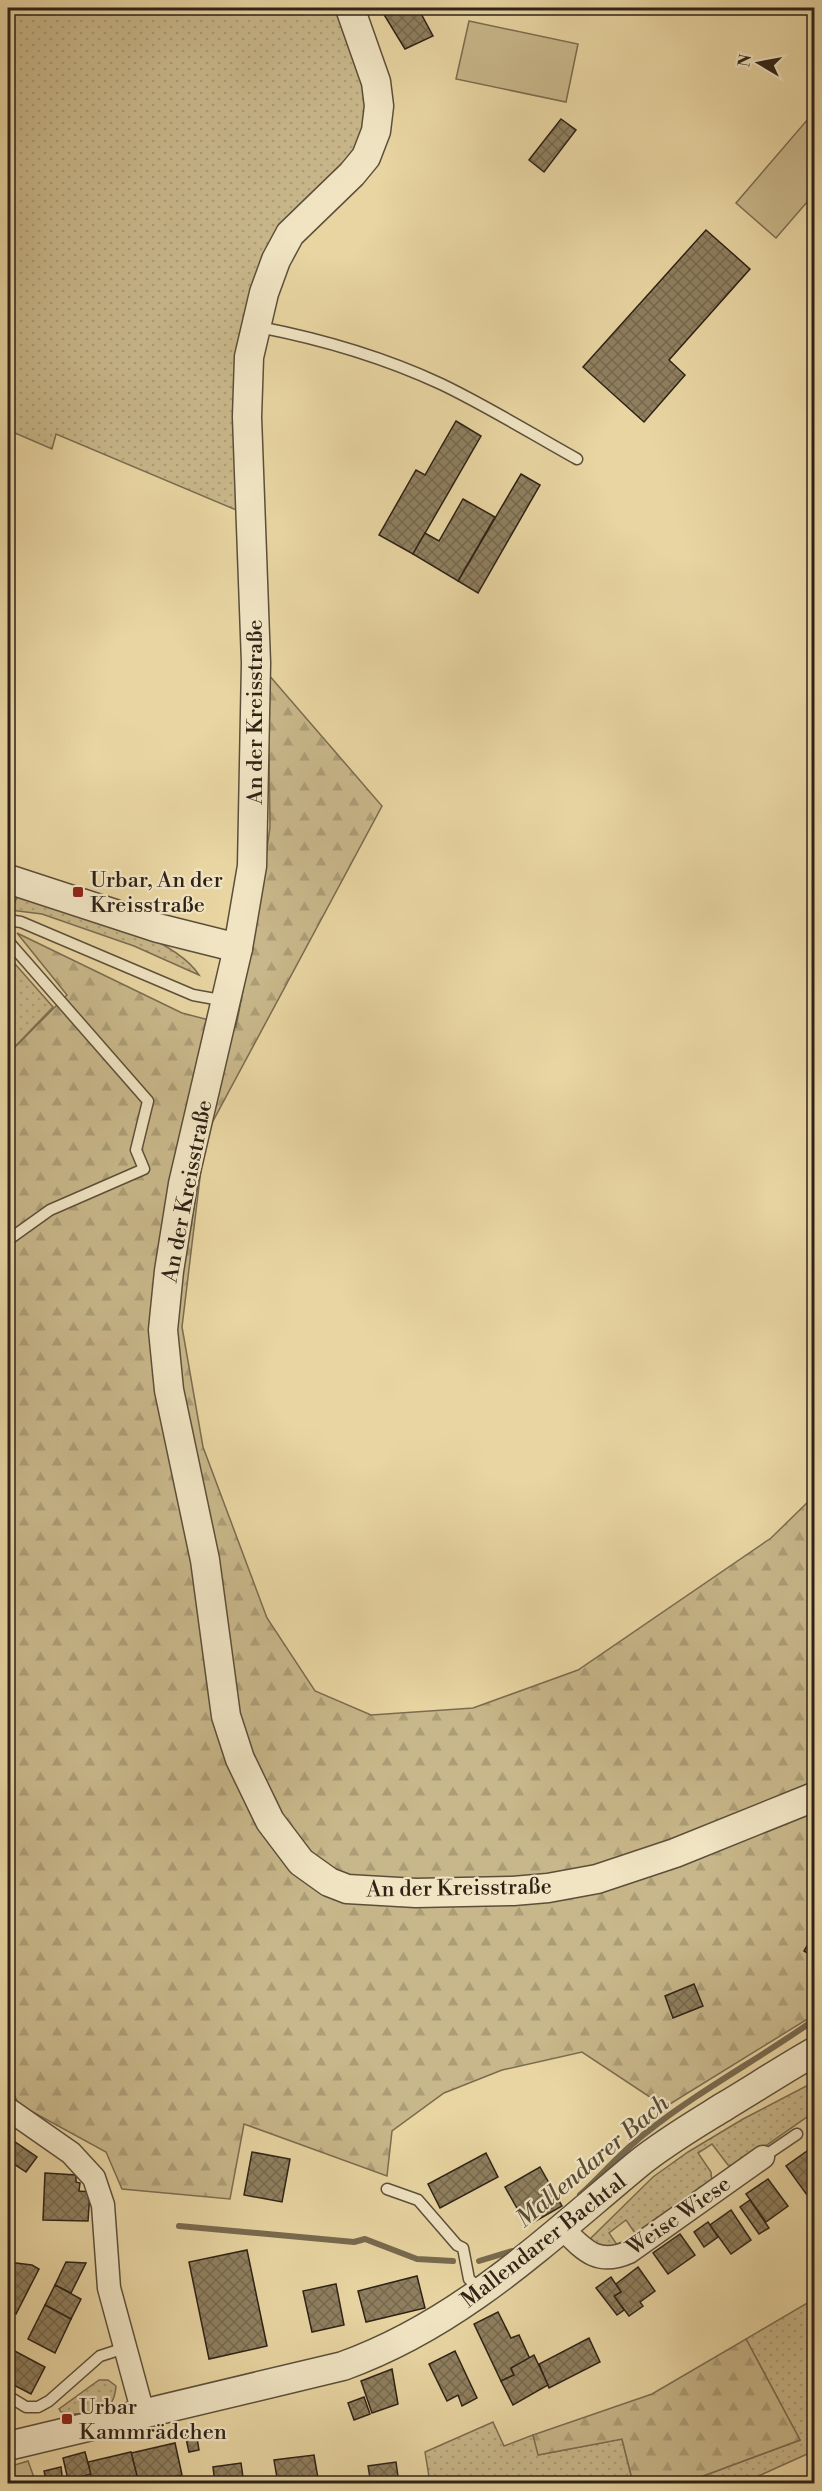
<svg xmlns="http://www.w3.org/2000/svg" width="822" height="2491" font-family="'Libre Bodoni',serif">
  <defs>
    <pattern id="green-dots" width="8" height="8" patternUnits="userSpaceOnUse" patternTransform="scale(1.5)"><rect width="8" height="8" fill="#c8b78a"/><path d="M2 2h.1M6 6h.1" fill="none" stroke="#ac9d76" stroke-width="1.8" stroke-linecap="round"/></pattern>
    <pattern id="forest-firs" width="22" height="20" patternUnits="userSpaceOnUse" patternTransform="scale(1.5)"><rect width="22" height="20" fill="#c8b78a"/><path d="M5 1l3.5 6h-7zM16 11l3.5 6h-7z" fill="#ac9d76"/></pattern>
    <pattern id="building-cross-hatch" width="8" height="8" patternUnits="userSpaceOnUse" patternTransform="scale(1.5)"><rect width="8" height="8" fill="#8f7f5f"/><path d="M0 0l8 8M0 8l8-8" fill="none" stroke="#75684d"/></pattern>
  </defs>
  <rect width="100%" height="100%" fill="#e8d5a2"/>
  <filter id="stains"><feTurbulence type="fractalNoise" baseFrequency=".00333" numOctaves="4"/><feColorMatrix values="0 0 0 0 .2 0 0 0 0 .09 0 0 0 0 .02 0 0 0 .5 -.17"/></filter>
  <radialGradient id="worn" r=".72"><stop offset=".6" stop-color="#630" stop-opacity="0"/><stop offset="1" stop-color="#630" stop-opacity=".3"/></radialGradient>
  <g fill="url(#green-dots)" stroke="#7b6c50" stroke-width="1.5">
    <polygon points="8,8 341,8 368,90 364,140 276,244 241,512 56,434 52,449 8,430"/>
    <path d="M22,889C68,905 175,936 199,975L134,946L42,914L10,910L8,913V908L10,910Z"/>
    <polygon points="8,956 53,1007 8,1054"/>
    <polygon points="814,2082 814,2124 810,2115 737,2166 728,2165 712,2144 698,2153 711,2172 712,2183 642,2234 635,2233 626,2220 609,2233 618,2246 608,2249 593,2243 591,2238 653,2177 688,2152 743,2119"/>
    <polygon points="814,2299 814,2451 743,2483 696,2483 695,2479 800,2440 746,2339"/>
    <path d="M99,2380H108L116,2386C114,2419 86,2416 61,2412L59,2409Z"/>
    <polygon points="493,2422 504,2446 533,2435 539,2455 622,2439 633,2483 430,2483 425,2452"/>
  </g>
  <g fill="url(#forest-firs)" stroke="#7b6c50" stroke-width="1.5">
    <polygon points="268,674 382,806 205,1136 182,1327 203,1447 267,1618 315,1691 371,1715 473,1708 578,1670 771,1538 814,1496 814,2015 665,2107 582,2052 502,2070 444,2093 392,2131 387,2176 244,2124 230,2199 122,2189 106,2152 18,2104 8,2078 8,1054 67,995 17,933 182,1013 236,1027 260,901 270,827"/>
    <polygon points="746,2339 800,2440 695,2479 696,2483 633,2483 622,2439 538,2455 533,2435 652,2394"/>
    <polygon points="28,2461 36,2483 8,2483 8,2467"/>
  </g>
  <g fill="#c8b78a" stroke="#7b6c50" stroke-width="1.5">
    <polygon points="469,21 578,44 566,102 456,79"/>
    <polygon points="808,119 814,125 814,194 776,238 736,203"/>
  </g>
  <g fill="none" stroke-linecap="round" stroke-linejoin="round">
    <g stroke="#78694e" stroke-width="6">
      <path d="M580,2195C603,2174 622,2151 647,2132C700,2090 759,2059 814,2020"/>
      <polyline points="179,2226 354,2242 365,2239 417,2259 453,2261"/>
      <polyline points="479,2261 512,2251"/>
    </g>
  </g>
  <g fill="url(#building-cross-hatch)" stroke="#2e2217" stroke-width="1.5">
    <polygon points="380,8 418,8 433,36 405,49"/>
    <polygon points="561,119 576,130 544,172 529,160"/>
    <polygon points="706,230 750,269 669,360 685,375 644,422 583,367"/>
    <polygon points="456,421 481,436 413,554 379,535 416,470 425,475"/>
    <polygon points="521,474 540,485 478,593 458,581"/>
    <polygon points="463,499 495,517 458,581 413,554 425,533 439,541"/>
    <polygon points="814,1934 814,1957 804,1951"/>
    <polygon points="694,1984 703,2006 673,2018 665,1996"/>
    <polygon points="8,2137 37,2157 26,2172 8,2160"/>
    <polygon points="807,2151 810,2155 814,2152 814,2190 807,2195 786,2166"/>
    <polygon points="252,2152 290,2159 282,2202 244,2195"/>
    <polygon points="486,2153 498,2177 440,2208 428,2184"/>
    <polygon points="540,2167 562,2206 527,2226 505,2187"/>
    <polygon points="45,2173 76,2175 76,2182 80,2183 79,2191 90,2192 88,2221 43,2220"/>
    <polygon points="768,2179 788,2206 766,2222 746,2194"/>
    <polygon points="750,2200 769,2228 759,2234 740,2207"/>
    <polygon points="731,2210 751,2240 731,2254 710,2225"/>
    <polygon points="708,2222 718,2237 704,2247 694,2232"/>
    <polygon points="680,2234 695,2255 668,2274 653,2253"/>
    <polygon points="247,2250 267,2346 209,2359 189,2262"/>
    <polygon points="8,2262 32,2265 39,2269 16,2314 8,2310"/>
    <polygon points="66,2262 86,2263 71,2293 55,2285"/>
    <polygon points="638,2267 655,2291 640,2302 643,2306 629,2316 614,2296 621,2292 616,2284"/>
    <polygon points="417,2276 425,2308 366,2322 358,2291"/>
    <polygon points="611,2277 621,2292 614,2296 624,2310 617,2315 596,2288"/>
    <polygon points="336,2284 344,2325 312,2332 303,2291"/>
    <polygon points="55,2285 81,2299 71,2319 45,2305"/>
    <polygon points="45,2305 71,2319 55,2353 28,2339"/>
    <polygon points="498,2312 511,2338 519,2335 530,2359 511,2368 514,2375 501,2381 474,2324"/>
    <polygon points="589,2338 600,2362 549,2388 539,2364"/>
    <polygon points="9,2348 45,2367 31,2394 8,2382"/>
    <polygon points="455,2351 477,2398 462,2406 458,2395 447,2401 429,2364"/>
    <polygon points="534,2355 548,2385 513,2405 501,2381 514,2375 511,2368"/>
    <polygon points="392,2369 398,2404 372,2413 361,2381"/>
    <polygon points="364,2397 370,2414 354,2420 348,2403"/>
    <polygon points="196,2432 199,2450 189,2452 185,2434"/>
    <polygon points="175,2443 182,2475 139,2484 131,2453"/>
    <polygon points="85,2452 91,2474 76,2478 77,2484 69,2484 63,2458"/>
    <polygon points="131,2452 139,2484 93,2484 88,2462"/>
    <polygon points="314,2455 319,2484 278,2484 274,2460"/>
    <polygon points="396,2462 399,2484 371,2484 368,2466"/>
    <polygon points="241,2463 244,2484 215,2484 213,2467"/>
    <polygon points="61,2467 63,2483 47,2484 44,2471"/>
  </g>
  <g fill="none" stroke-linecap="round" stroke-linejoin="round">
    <defs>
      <g id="service">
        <path d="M259,327C321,339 383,357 441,384C487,406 532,434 577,459"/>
        <polyline points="8,920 21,922 193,995 226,1001"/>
        <polyline points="8,941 148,1101 136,1150 144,1169 50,1210 8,1240"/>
        <polyline points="763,2157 797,2134"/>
        <polyline points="387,2189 418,2200 457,2245 463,2248 469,2279 481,2290"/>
        <polyline points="8,2396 26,2407 38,2407 49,2401 100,2356 125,2348"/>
      </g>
      <g id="minor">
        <polyline points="8,2109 71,2153 94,2178 103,2205 109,2288 143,2413"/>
        <path d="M563,2229C585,2251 598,2266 629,2252L763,2157"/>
      </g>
      <g id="tertiary">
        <polyline points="350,8 376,82 379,106 376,131 366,157 352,174 290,234 276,260 264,293 249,357 247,417 256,663 252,866 238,948 183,1184 169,1271 163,1330 169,1390 205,1560 226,1716 240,1759 270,1821 301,1862 329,1882 347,1889 416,1893 513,1891 548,1888 597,1879 675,1853 814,1797"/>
        <polyline points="8,879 158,928 238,948"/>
        <path d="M8,2446L343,2366C460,2324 545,2241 638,2164C665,2142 696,2124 725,2106C755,2088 784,2069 814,2052"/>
      </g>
    </defs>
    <use href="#service" stroke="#5c4f3a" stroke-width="13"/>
    <use href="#minor" stroke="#5c4f3a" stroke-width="25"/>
    <use href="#tertiary" stroke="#5c4f3a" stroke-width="31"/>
    <use href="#service" stroke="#f0e4c3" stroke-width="10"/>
    <use href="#minor" stroke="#f0e4c3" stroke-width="22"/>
    <use href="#tertiary" stroke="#f0e4c3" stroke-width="28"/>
  </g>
  <g fill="#8f2418" stroke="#f0e4c3" stroke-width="2">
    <rect x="72" y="886" width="12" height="12" rx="3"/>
    <rect x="61" y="2413" width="12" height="12" rx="3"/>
  </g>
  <g text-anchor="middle" stroke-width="4.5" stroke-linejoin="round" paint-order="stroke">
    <g font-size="22" fill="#2e2217" stroke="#f0e4c3">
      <text transform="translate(254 712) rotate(-90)" y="8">An der Kreisstraße</text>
      <text transform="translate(186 1191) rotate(-79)" y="8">An der Kreisstraße</text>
      <text transform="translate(459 1887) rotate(-1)" y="8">An der Kreisstraße</text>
      <text transform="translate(678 2215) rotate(-35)" y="8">Weise Wiese</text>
      <text transform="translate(543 2240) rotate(-38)" y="8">Mallendarer Bachtal</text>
    </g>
    <g font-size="22" fill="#2e2217" stroke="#f0e4c3" text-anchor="start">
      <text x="90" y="887">Urbar, An der<tspan x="90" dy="25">Kreisstraße</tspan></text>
      <text x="79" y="2414">Urbar<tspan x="79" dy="25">Kammrädchen</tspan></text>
    </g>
    <g font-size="24" font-style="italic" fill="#594b37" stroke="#f0e4c3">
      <text transform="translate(592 2161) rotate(-40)" y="8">Mallendarer Bach</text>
    </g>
  </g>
  <rect width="822" height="2491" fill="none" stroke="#e8d5a2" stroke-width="30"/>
  <rect x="9" y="9" width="804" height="2473" fill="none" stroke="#2e2217" stroke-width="3"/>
  <rect x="15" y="15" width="792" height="2461" fill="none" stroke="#2e2217" stroke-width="1.5"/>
  <g transform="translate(759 63) rotate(280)" stroke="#f0e4c3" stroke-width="4.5" paint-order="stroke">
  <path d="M0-4.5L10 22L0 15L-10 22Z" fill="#2e2217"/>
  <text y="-9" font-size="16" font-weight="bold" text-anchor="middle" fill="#2e2217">N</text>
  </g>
  <rect width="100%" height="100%" filter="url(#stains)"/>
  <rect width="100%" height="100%" fill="url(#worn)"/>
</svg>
